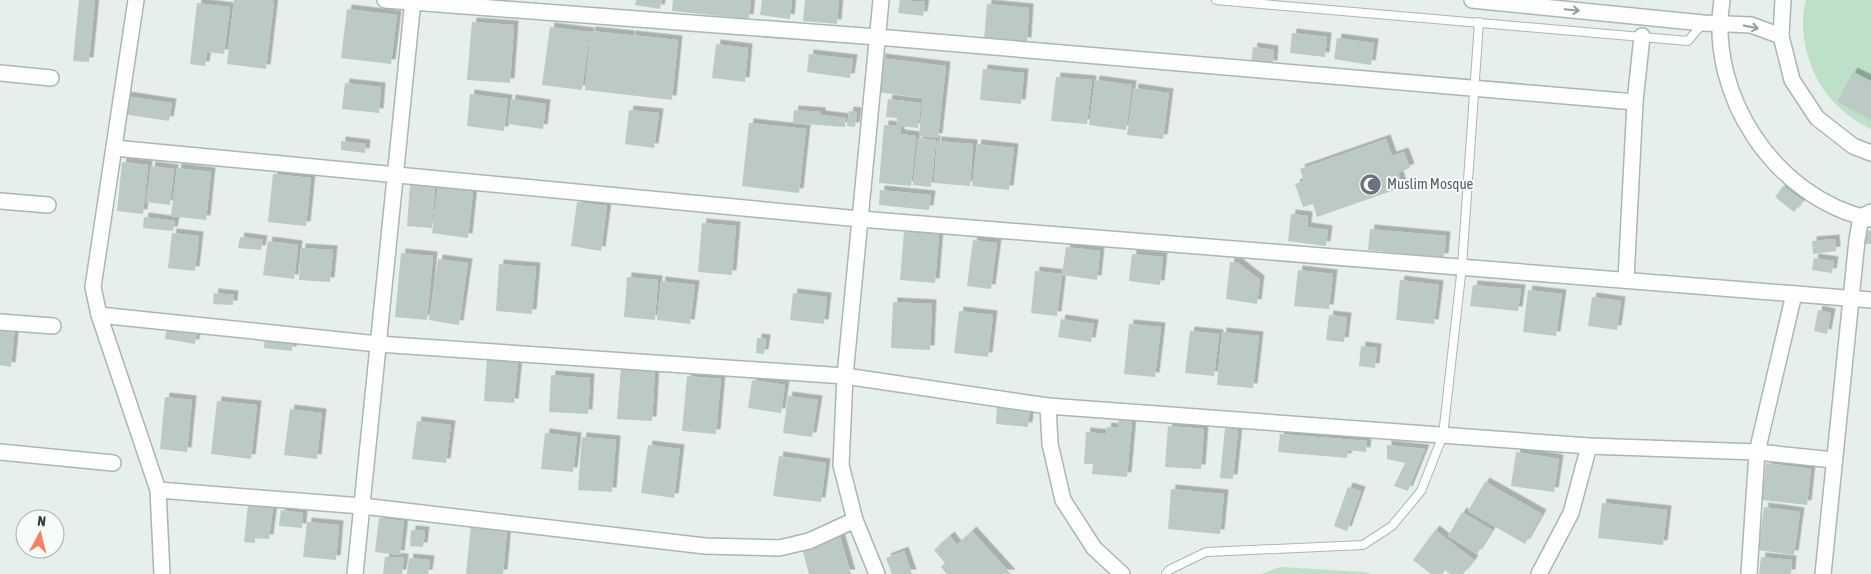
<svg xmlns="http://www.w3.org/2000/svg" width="1871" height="574" font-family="'Asap Condensed',sans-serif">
  <defs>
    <filter id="shadow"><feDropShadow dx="4.5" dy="-4.5" stdDeviation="0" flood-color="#0004"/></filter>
  </defs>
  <rect width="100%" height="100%" fill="#e6efeb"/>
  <g fill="#bfe0c8">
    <path d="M1806,0H1871V129C1856,122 1842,112 1831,99C1809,74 1797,32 1806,0Z"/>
    <polygon points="1280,567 1366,572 1371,574 1261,574"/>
  </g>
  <g fill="#bbcac4" filter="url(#shadow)">
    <polygon points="79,0 95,0 89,62 73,61"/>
    <polygon points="234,0 274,1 266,69 227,64"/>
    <polygon points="636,0 662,0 660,9 635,5"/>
    <polygon points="673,0 751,0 749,19 672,11"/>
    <polygon points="762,0 792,0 790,19 760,15"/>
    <polygon points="805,0 839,0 837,24 803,21"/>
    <polygon points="900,0 925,2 923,16 898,13"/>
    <polygon points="197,3 230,7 224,54 207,52 205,66 190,64"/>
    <polygon points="987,4 1029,8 1027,42 984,39"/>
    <polygon points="347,9 397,15 391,64 341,58"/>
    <polygon points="472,22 514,25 510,83 467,80"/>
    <polygon points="550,27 590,32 582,90 542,85"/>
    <polygon points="591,31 630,35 627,71 631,35 678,40 672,100 585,90"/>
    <polygon points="1292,33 1327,37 1325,57 1290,53"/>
    <polygon points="1337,38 1374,43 1371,65 1334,59"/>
    <polygon points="716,44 748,48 745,82 712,78"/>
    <polygon points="1253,47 1274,50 1273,65 1251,63"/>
    <polygon points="809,54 853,59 850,78 807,72"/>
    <polygon points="881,58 946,66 938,138 919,136 923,98 877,92"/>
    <polygon points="983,69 1024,73 1021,104 980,100"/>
    <polygon points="1853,72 1871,81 1871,120 1837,102"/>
    <polygon points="1056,77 1092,80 1087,124 1051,121"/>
    <polygon points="1095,80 1132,85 1126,130 1089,125"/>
    <polygon points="345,83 381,87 379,113 342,109"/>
    <polygon points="1134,88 1169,93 1163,139 1127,135"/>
    <polygon points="470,94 508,99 504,131 467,126"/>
    <polygon points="125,96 172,103 169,121 123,114"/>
    <polygon points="511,99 546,104 543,129 508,124"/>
    <polygon points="888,99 921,103 918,128 901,126 900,134 916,136 911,186 879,183 884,125 896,126 897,118 886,117"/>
    <polygon points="629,110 659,113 654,148 625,144"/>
    <polygon points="794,110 821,112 821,115 846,118 845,127 793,123"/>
    <polygon points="849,111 857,112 855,127 847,126"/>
    <polygon points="749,123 806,129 799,193 742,186"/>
    <polygon points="918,138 936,140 931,187 913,185"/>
    <polygon points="1386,139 1392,156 1404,152 1410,168 1398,173 1403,187 1317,217 1313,204 1303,207 1295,184 1304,181 1300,169"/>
    <polygon points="341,141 366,144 365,153 341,150"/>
    <polygon points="937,141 973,144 970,186 934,183"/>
    <polygon points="977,144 1014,148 1009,190 972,186"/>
    <polygon points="122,162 148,165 143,214 117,211"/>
    <polygon points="151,166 174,169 170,205 146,202"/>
    <polygon points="177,168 211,172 206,220 171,216"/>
    <polygon points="273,174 311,178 306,226 268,222"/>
    <polygon points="410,185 435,187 432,228 407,226"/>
    <polygon points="438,186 473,191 468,238 432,233"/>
    <polygon points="1783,186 1803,201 1794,212 1775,197"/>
    <polygon points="880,190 931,195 929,210 879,205"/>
    <polygon points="577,202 607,206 601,251 571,246"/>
    <polygon points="1291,214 1308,216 1307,227 1328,230 1326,246 1288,241"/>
    <polygon points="144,217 175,221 173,231 143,228"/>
    <polygon points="702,223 736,226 732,275 698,272"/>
    <polygon points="1370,229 1446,236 1444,258 1368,250"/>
    <polygon points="1867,230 1871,231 1871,244 1865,244"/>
    <polygon points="904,232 939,235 935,283 900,280"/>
    <polygon points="172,233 199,236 195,271 168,268"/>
    <polygon points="240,237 263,240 261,250 238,248"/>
    <polygon points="1835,239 1836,251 1813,254 1812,241"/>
    <polygon points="973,240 997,243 991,289 967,286"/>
    <polygon points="268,241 298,245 294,279 263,275"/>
    <polygon points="1066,247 1100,251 1097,280 1062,275"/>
    <polygon points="301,248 333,250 330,282 299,280"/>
    <polygon points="401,253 433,256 427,320 395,317"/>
    <polygon points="1132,254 1163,257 1160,285 1129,281"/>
    <polygon points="1814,258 1834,261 1832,273 1812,270"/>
    <polygon points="438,259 468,263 459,325 429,320"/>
    <polygon points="1230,262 1238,263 1260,280 1257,304 1226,299"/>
    <polygon points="499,264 536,267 532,314 496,311"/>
    <polygon points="1298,270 1333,274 1329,309 1294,306"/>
    <polygon points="1035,271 1062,274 1057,316 1031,313"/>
    <polygon points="627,277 658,280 655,320 624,317"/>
    <polygon points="1400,280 1439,285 1434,324 1396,320"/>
    <polygon points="661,281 695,285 690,324 657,320"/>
    <polygon points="1473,285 1521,289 1518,311 1470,306"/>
    <polygon points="1528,290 1562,294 1556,336 1523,332"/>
    <polygon points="214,293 234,295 233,305 213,304"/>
    <polygon points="793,293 827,297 824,324 790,320"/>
    <polygon points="1592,297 1621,301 1617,330 1588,326"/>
    <polygon points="893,302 932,304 930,350 891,348"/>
    <polygon points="1818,310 1831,313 1827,334 1814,331"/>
    <polygon points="959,311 993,315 988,357 954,353"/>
    <polygon points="1329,315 1347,317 1344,342 1326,340"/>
    <polygon points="1061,319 1094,324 1091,342 1058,337"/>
    <polygon points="1129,324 1161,327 1155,377 1124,374"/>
    <polygon points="0,325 15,327 11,367 0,365"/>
    <polygon points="167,325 197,329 195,344 165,339"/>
    <polygon points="1190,331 1219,334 1214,376 1185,373"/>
    <polygon points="1222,332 1259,336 1253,388 1217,385"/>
    <polygon points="265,335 293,338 292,351 264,348"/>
    <polygon points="757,338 766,339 764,354 756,353"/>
    <polygon points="1361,346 1377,348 1375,368 1359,366"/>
    <polygon points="487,359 518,362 514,403 484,401"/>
    <polygon points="621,368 655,370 652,421 617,419"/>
    <polygon points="551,375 590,378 588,414 549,412"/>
    <polygon points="687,376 721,379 716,434 682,431"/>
    <polygon points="752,380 785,385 781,413 748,408"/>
    <polygon points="788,396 818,400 812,437 783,433"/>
    <polygon points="165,397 192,400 187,452 160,449"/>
    <polygon points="217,401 257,405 251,459 211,454"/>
    <polygon points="997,405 1030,409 1028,427 996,424"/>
    <polygon points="290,409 322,413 317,459 284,455"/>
    <polygon points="1118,420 1132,421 1127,477 1092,474 1093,464 1084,464 1086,432 1106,434 1107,427 1118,428"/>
    <polygon points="417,421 451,425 446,463 412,459"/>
    <polygon points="1168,426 1204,429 1201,469 1165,467"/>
    <polygon points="1225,428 1238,430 1233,479 1220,478"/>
    <polygon points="545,433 577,437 573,472 541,469"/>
    <polygon points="1280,434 1367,441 1366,452 1348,450 1347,458 1278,452"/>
    <polygon points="582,437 616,440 612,492 578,490"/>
    <polygon points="648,445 680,449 674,498 641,493"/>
    <polygon points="1387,445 1425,449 1408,491 1394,486 1405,463 1387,459"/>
    <polygon points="1516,452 1559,459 1554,492 1511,486"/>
    <polygon points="779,456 826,463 821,502 773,496"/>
    <polygon points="1766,463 1811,469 1807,505 1762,500"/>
    <polygon points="1485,482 1542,514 1525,544 1468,511"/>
    <polygon points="1348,487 1361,491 1347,531 1334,526"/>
    <polygon points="1171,489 1224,494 1220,534 1168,529"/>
    <polygon points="1602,503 1667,510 1663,545 1598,538"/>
    <polygon points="248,505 273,508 269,539 255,538 255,543 244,542"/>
    <polygon points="1764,507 1800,512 1794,555 1758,550"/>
    <polygon points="281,510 303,513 302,528 279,526"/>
    <polygon points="1462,512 1492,530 1477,554 1448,536"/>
    <polygon points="379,518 404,521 400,555 375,552"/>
    <polygon points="307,522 339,525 336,560 303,557"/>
    <polygon points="471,525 507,529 503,574 466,574"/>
    <polygon points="411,530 425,531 423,547 410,546"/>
    <polygon points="1435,530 1474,560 1463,574 1450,574 1445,570 1442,574 1431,574 1413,560"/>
    <polygon points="972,531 1011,574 947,574 941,567 945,563 934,550 950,536 957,545"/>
    <polygon points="840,537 851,574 809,574 802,548"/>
    <polygon points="904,551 912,574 892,574 886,558"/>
    <polygon points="385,557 404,558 402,574 383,574"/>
    <polygon points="1761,557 1792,560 1791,574 1759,574"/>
    <polygon points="409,558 430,560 428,574 407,574"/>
  </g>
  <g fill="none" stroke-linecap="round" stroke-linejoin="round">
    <defs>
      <g id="service">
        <polyline points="1216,0 1688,41 1703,23"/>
        <polyline points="1166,574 1169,570 1206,552 1363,545 1392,526 1421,491 1443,435 1462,266 1479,22"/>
      </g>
      <g id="minor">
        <polyline points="136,0 93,287 99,315 158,490 162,574"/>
        <polyline points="385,0 877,37 1635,102"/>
        <polyline points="1472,0 1703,23 1751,25 1781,36"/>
        <path d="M1722,0C1707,95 1775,198 1870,219"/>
        <polyline points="1783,0 1781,36 1792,80 1817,118 1853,146 1871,153"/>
        <polyline points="0,73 51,78"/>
        <polyline points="114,148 860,219 1871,300"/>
        <polyline points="0,201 48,205"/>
        <polyline points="1626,279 1635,102 1642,36"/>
        <polyline points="99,315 378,344 845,376 1048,406 1589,446 1757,452 1834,460"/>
        <polyline points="0,322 53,326"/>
        <polyline points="1048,406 1050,444 1063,500 1094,548 1122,574"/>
        <polyline points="0,452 113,463"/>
        <polyline points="158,490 362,506 705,546 779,548 809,541 855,520"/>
        <polyline points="355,574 413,0"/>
        <polyline points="877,574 855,520 841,465 845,376 881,0"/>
        <polyline points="1539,574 1571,513 1589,446"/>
        <polyline points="1749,574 1757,452 1794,294"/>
        <polyline points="1823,574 1857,240 1861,217 1871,212"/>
      </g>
    </defs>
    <use href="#service" stroke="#a8b8b2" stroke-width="10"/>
    <use href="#minor" stroke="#a8b8b2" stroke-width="18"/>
    <use href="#service" stroke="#fff" stroke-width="8"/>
    <use href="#minor" stroke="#fff" stroke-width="15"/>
  </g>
  <defs><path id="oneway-shaft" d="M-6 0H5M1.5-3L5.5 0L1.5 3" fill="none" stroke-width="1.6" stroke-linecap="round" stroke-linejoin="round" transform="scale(1.25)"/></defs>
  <g stroke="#92a09c">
    <use href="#oneway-shaft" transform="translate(1572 10) rotate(6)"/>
    <use href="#oneway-shaft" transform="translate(1751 27) rotate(12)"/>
  </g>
  <defs>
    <symbol id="mosque-disc" viewBox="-11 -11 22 22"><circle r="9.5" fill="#6b7280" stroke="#f7fbf9"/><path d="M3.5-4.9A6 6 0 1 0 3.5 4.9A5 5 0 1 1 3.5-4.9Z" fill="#fff"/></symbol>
  </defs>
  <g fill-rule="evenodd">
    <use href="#mosque-disc" x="1358" y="172" width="25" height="25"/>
  </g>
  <g text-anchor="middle" stroke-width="4" stroke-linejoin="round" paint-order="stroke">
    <g font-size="15" fill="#5b616d" stroke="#f7fbf9" text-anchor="start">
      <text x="1387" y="189">Muslim Mosque</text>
    </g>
  </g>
  <g transform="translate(40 534) rotate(7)"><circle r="24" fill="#f7fbf9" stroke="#a3b1ad"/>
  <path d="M0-4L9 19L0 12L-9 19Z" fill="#f4845f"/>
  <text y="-8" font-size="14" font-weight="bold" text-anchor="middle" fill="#24423a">N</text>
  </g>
</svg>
